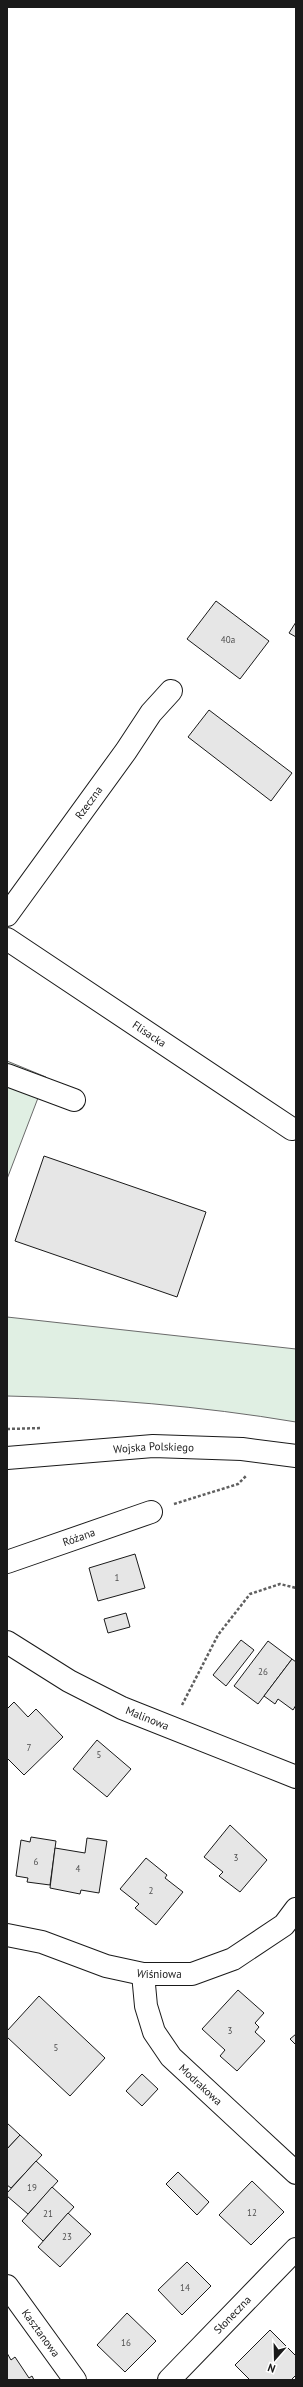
<svg xmlns="http://www.w3.org/2000/svg" width="303" height="2387" font-family="'PT Sans',sans-serif">
  <rect width="100%" height="100%" fill="#fff"/>
  <g fill="#e0efe3" stroke="#6a6a6a">
    <polygon points="7,1061 46,1077 7,1179"/>
    <path d="M7,1317L296,1349V1422C201,1406 103,1398 7,1396Z"/>
  </g>
  <g fill="#e6e6e6" stroke="#1a1a1a">
    <polygon points="216,601 269,641 240,679 187,639"/>
    <polygon points="296,622 296,637 289,633"/>
    <polygon points="209,710 292,773 271,801 188,737"/>
    <polygon points="44,1156 206,1212 177,1297 15,1241"/>
    <polygon points="135,1554 145,1588 98,1601 89,1568"/>
    <polygon points="126,1613 130,1627 108,1633 104,1619"/>
    <polygon points="241,1640 254,1650 226,1686 213,1675"/>
    <polygon points="268,1641 292,1659 258,1704 234,1686"/>
    <polygon points="292,1659 296,1662 296,1705 293,1710 278,1699 275,1704 264,1696"/>
    <polygon points="14,1702 28,1717 36,1709 63,1737 24,1775 7,1758 7,1709"/>
    <polygon points="97,1740 131,1769 107,1797 73,1769"/>
    <polygon points="230,1825 267,1860 240,1892 219,1876 223,1872 204,1857"/>
    <polygon points="31,1837 56,1841 50,1885 27,1882 28,1878 16,1876 21,1840 30,1842"/>
    <polygon points="87,1838 107,1841 99,1893 81,1890 80,1894 50,1888 55,1848 85,1853"/>
    <polygon points="146,1858 167,1875 165,1878 183,1892 156,1925 135,1908 139,1904 120,1889"/>
    <polygon points="238,1990 264,2013 255,2023 259,2027 255,2032 265,2041 237,2071 220,2056 225,2050 202,2029"/>
    <polygon points="39,1996 105,2058 70,2096 7,2037 7,2031"/>
    <polygon points="296,2034 296,2045 290,2039"/>
    <polygon points="142,2074 158,2089 142,2106 126,2091"/>
    <polygon points="7,2123 20,2135 7,2149"/>
    <polygon points="20,2135 42,2155 11,2188 7,2185 7,2149"/>
    <polygon points="36,2161 58,2181 28,2214 7,2196 7,2193"/>
    <polygon points="178,2172 209,2202 197,2215 166,2184"/>
    <polygon points="252,2181 284,2212 251,2245 219,2215"/>
    <polygon points="52,2187 74,2207 43,2241 22,2221"/>
    <polygon points="68,2213 91,2234 60,2267 38,2247"/>
    <polygon points="187,2262 211,2286 182,2315 158,2290"/>
    <polygon points="127,2313 156,2341 125,2372 97,2345"/>
    <polygon points="270,2330 296,2356 296,2375 291,2380 250,2380 235,2365"/>
    <polygon points="7,2353 11,2360 15,2357 29,2378 32,2376 34,2380 7,2380"/>
  </g>
  <g fill="none" stroke-linecap="round" stroke-linejoin="round">
    <defs>
      <g id="minor">
        <path id="s1" d="M7,915L126,751L151,713L171,691"/>
        <path id="s2" d="M7,939L292,1129"/>
        <polyline points="7,1075 74,1100"/>
        <path id="s3" d="M7,1458L153,1446L242,1449L296,1456"/>
        <path id="s4" d="M7,1562L151,1512"/>
        <path id="s5" d="M7,1642L69,1681L122,1708L296,1777"/>
        <path id="s6" d="M7,1935L42,1942L106,1966L143,1974H192L233,1959L284,1925L296,1909"/>
        <path id="s7" d="M143,1974L146,2006L154,2032L171,2057L296,2173"/>
        <path id="s8" d="M7,2286L75,2380"/>
        <path id="s9" d="M169,2380L296,2249"/>
      </g>
    </defs>
    <use href="#minor" stroke="#1a1a1a" stroke-width="24"/>
    <g stroke="#5f5f5f" stroke-width="2.5" stroke-dasharray="3 2" stroke-linecap="butt">
      <polyline points="7,1429 42,1428"/>
      <polyline points="174,1504 238,1484 247,1475"/>
      <polyline points="182,1705 218,1635 250,1594 280,1584 296,1588"/>
    </g>
    <use href="#minor" stroke="#fff" stroke-width="22"/>
  </g>
  <g text-anchor="middle" stroke-width="3" stroke-linejoin="round" paint-order="stroke">
    <g font-size="9" fill="#4d4d4d">
      <text x="228" y="643">40a</text>
      <text x="117" y="1581">1</text>
      <text x="263" y="1675">26</text>
      <text x="29" y="1751">7</text>
      <text x="99" y="1758">5</text>
      <text x="236" y="1861">3</text>
      <text x="36" y="1865">6</text>
      <text x="78" y="1872">4</text>
      <text x="151" y="1894">2</text>
      <text x="230" y="2034">3</text>
      <text x="56" y="2051">5</text>
      <text x="32" y="2191">19</text>
      <text x="252" y="2216">12</text>
      <text x="48" y="2217">21</text>
      <text x="67" y="2240">23</text>
      <text x="185" y="2291">14</text>
      <text x="126" y="2346">16</text>
    </g>
    <g font-size="11" fill="#1a1a1a" stroke="#fff">
      <text dy="4" stroke="none"><textPath href="#s1" startOffset="139">Rzeczna</textPath></text>
      <text dy="4" stroke="none"><textPath href="#s2" startOffset="171">Flisacka</textPath></text>
      <text dy="4" stroke="none"><textPath href="#s3" startOffset="147">Wojska Polskiego</textPath></text>
      <text dy="4" stroke="none"><textPath href="#s4" startOffset="76">Różana</textPath></text>
      <text dy="4" stroke="none"><textPath href="#s5" startOffset="160">Malinowa</textPath></text>
      <text dy="4" stroke="none"><textPath href="#s6" startOffset="158">Wiśniowa</textPath></text>
      <text dy="4" stroke="none"><textPath href="#s7" startOffset="130">Modrakowa</textPath></text>
      <text dy="4" stroke="none"><textPath href="#s9" startOffset="91">Słoneczna</textPath></text>
      <text dy="4" stroke="none"><textPath href="#s8" startOffset="58">Kasztanowa</textPath></text>
    </g>
  </g>
  <rect width="303" height="2387" fill="none" stroke="#1a1a1a" stroke-width="16"/>
  <g transform="translate(275 2359) rotate(200)" stroke="#ffffff" stroke-width="3" paint-order="stroke">
  <path d="M0-3L7 15L0 10L-7 15Z" fill="#1a1a1a"/>
  <text y="-6" font-size="11" font-weight="bold" text-anchor="middle" fill="#1a1a1a">N</text>
  </g>
</svg>
